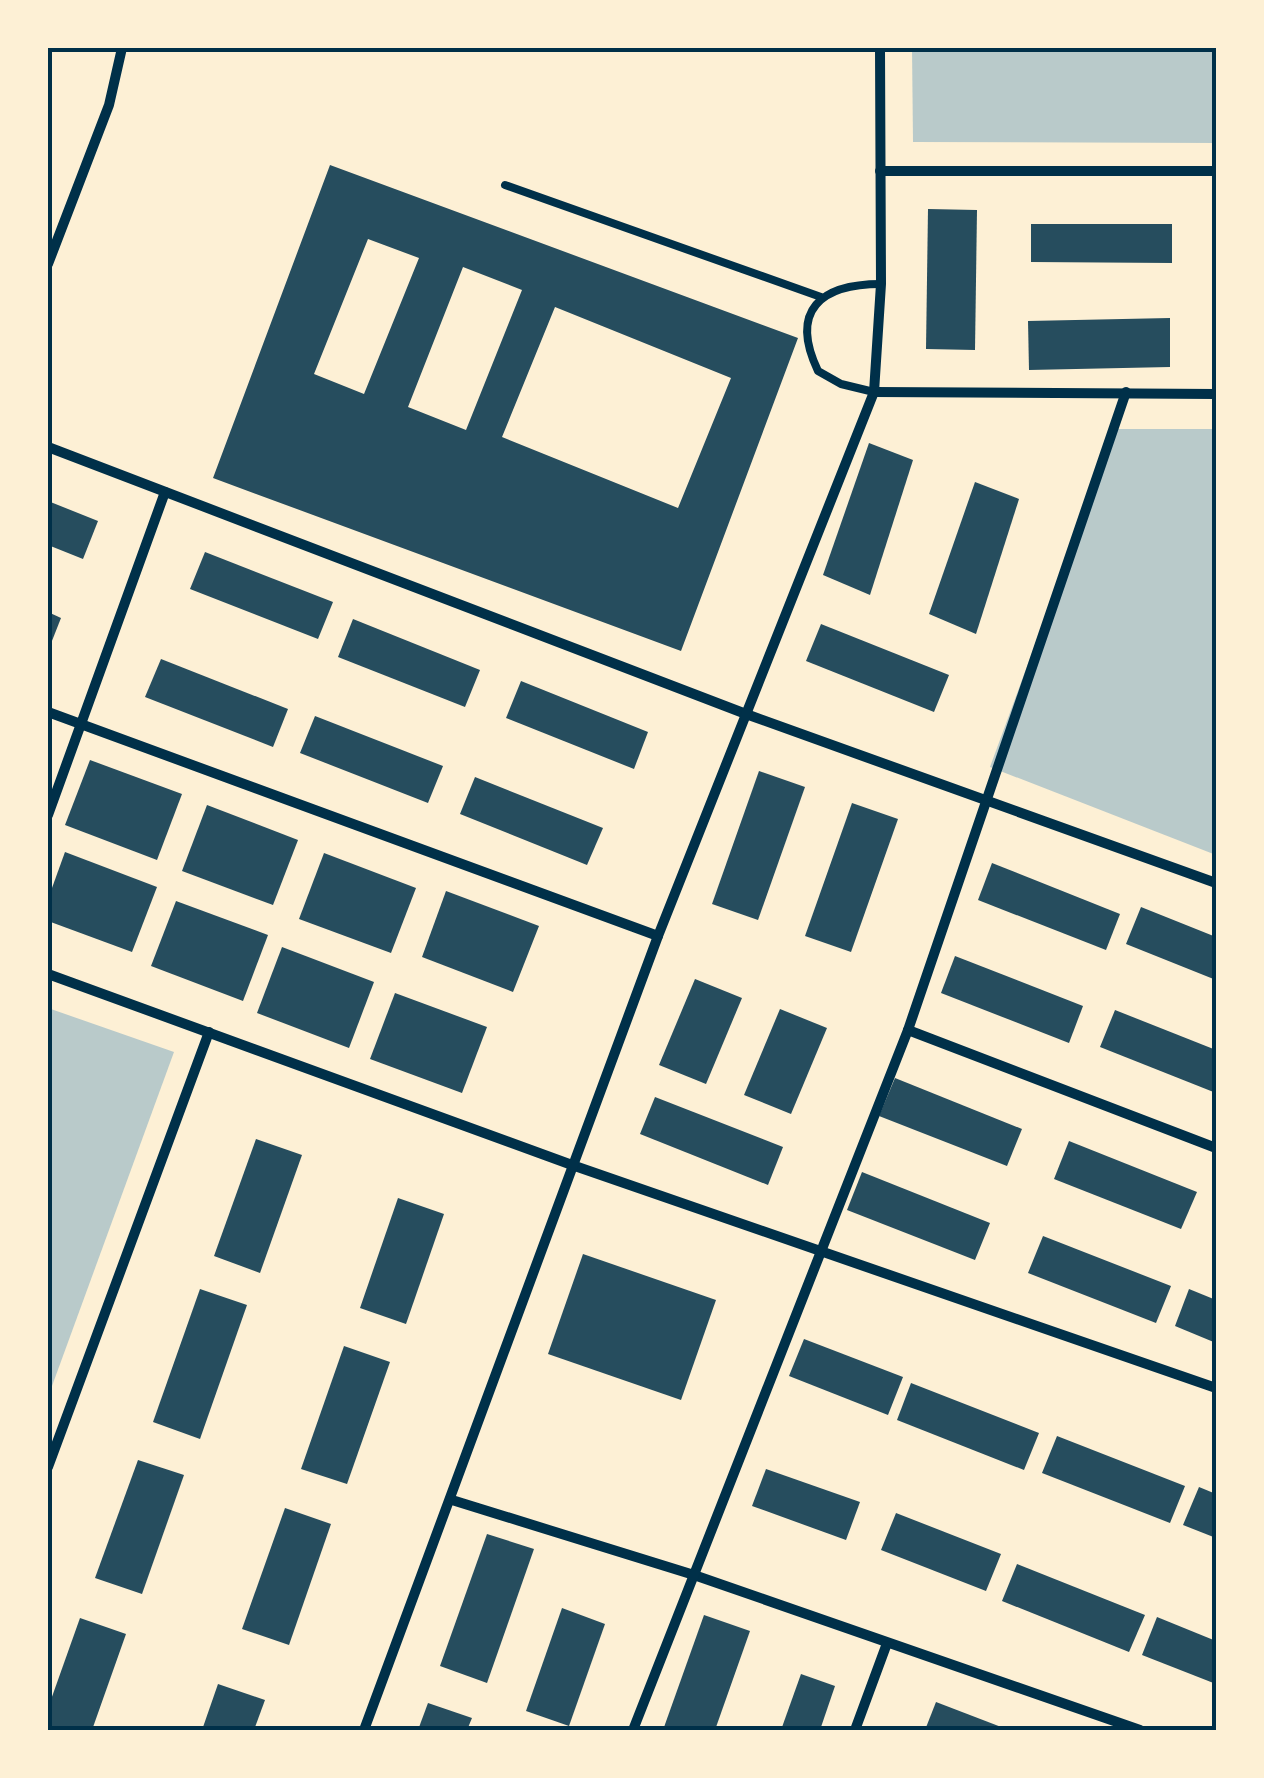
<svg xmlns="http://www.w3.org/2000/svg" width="1264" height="1778" font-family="'Titillium Web',sans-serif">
  <rect width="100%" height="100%" fill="#fdf0d5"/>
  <g fill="#b9caca">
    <polygon points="912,48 1216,48 1216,143 913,142"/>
    <polygon points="1114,429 1216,429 1216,855 990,767"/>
    <polygon points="48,1008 174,1052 48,1397"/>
  </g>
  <g fill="#264d5e" fill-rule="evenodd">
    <path d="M330,165L798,338L681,651L213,478ZM368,239L419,258L364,394L314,374ZM463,267L522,290L466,430L408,407ZM555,307L731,378L678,508L502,437Z"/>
    <polygon points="928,209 977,210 975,350 926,349"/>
    <polygon points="1031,224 1172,224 1172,263 1031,262"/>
    <polygon points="1170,318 1170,367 1029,370 1028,321"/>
    <polygon points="869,443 913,460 870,595 823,575"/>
    <polygon points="975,482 1019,499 976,634 929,614"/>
    <polygon points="48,501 98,521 83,559 48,545"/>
    <polygon points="205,552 333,602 318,639 190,589"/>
    <polygon points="48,612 61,618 48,651"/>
    <polygon points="353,619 480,670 465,707 338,657"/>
    <polygon points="821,624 949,675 934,712 806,661"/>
    <polygon points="161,659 288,709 273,747 145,697"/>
    <polygon points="521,681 648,732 634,769 506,718"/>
    <polygon points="315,716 443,766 428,803 300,753"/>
    <polygon points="90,760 182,794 157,860 65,825"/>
    <polygon points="759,771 805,787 758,920 712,904"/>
    <polygon points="475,777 603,828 587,865 460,814"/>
    <polygon points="852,803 898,819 851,952 805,936"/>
    <polygon points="207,805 298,840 273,905 182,871"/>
    <polygon points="65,852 157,887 132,952 48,921 48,899"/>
    <polygon points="324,853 416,888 391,953 299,919"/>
    <polygon points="992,863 1120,914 1106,950 978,900"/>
    <polygon points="446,891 539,926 513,992 422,957"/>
    <polygon points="176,901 268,935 243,1001 151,966"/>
    <polygon points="1141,907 1216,937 1216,980 1126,944"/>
    <polygon points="282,947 374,982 349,1048 257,1013"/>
    <polygon points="955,956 1083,1006 1069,1043 941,993"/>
    <polygon points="695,979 742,998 706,1084 659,1065"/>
    <polygon points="395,993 487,1027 462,1093 370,1059"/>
    <polygon points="780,1009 827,1028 791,1114 744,1095"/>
    <polygon points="1115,1010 1216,1050 1216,1093 1100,1047"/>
    <polygon points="895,1078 1022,1129 1007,1166 879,1116"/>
    <polygon points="655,1097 783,1147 768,1185 640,1134"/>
    <polygon points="256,1139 302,1155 260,1273 214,1256"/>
    <polygon points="1069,1141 1197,1192 1181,1229 1054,1179"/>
    <polygon points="862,1172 990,1223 975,1260 847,1210"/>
    <polygon points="398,1198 444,1214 406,1324 360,1308"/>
    <polygon points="1043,1236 1171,1286 1156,1323 1028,1273"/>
    <polygon points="583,1254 716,1300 681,1400 548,1354"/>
    <polygon points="200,1289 247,1305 200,1439 153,1422"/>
    <polygon points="1189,1289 1216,1300 1216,1343 1175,1326"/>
    <polygon points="804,1339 903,1377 888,1415 789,1376"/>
    <polygon points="344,1346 390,1362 347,1484 301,1469"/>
    <polygon points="911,1383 1039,1433 1024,1470 897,1420"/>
    <polygon points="1057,1436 1185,1486 1170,1523 1042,1473"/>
    <polygon points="138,1460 184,1475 142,1594 95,1578"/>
    <polygon points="766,1469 860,1502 846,1540 752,1506"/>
    <polygon points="1199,1487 1216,1494 1216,1538 1183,1525"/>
    <polygon points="285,1508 331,1524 289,1645 242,1629"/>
    <polygon points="896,1513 1001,1554 986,1591 881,1550"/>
    <polygon points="487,1534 534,1549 487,1683 440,1666"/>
    <polygon points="1017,1564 1145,1615 1129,1652 1002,1601"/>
    <polygon points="562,1608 605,1624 569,1726 526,1711"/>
    <polygon points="704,1615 750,1631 715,1730 663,1730"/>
    <polygon points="1157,1617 1216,1641 1216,1684 1142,1655"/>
    <polygon points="80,1618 126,1634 92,1730 48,1730 48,1708"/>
    <polygon points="801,1674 835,1686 820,1730 781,1730"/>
    <polygon points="218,1684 265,1700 254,1730 202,1730"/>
    <polygon points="936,1702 1009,1730 925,1730"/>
    <polygon points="428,1703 472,1718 467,1730 418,1730"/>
  </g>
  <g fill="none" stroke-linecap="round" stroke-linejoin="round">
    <g stroke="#003049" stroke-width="8">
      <polyline points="505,185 821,297"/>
      <path d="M874,392L841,384L818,371C789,310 821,284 881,284"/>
    </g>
    <g stroke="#003049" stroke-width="10">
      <polyline points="880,171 1216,171"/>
      <polyline points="48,264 109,105 122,48"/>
      <polyline points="874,392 1216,394"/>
      <polyline points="48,447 746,714 1216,883"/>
      <polyline points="48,712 658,936"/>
      <polyline points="48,815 165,492"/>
      <polyline points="48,974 572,1165 1216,1388"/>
      <polyline points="908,1030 1216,1148"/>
      <polyline points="48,1467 209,1032"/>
      <polyline points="452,1500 694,1575 1140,1730"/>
      <polyline points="364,1730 658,936 874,392 881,284 880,48"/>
      <polyline points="633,1730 908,1030 1126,392"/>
      <polyline points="855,1730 886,1646"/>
    </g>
  </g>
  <rect width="1264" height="1778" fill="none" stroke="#fdf0d5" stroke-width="100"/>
  <rect x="50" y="50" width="1164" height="1678" fill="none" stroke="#003049" stroke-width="4"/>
</svg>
